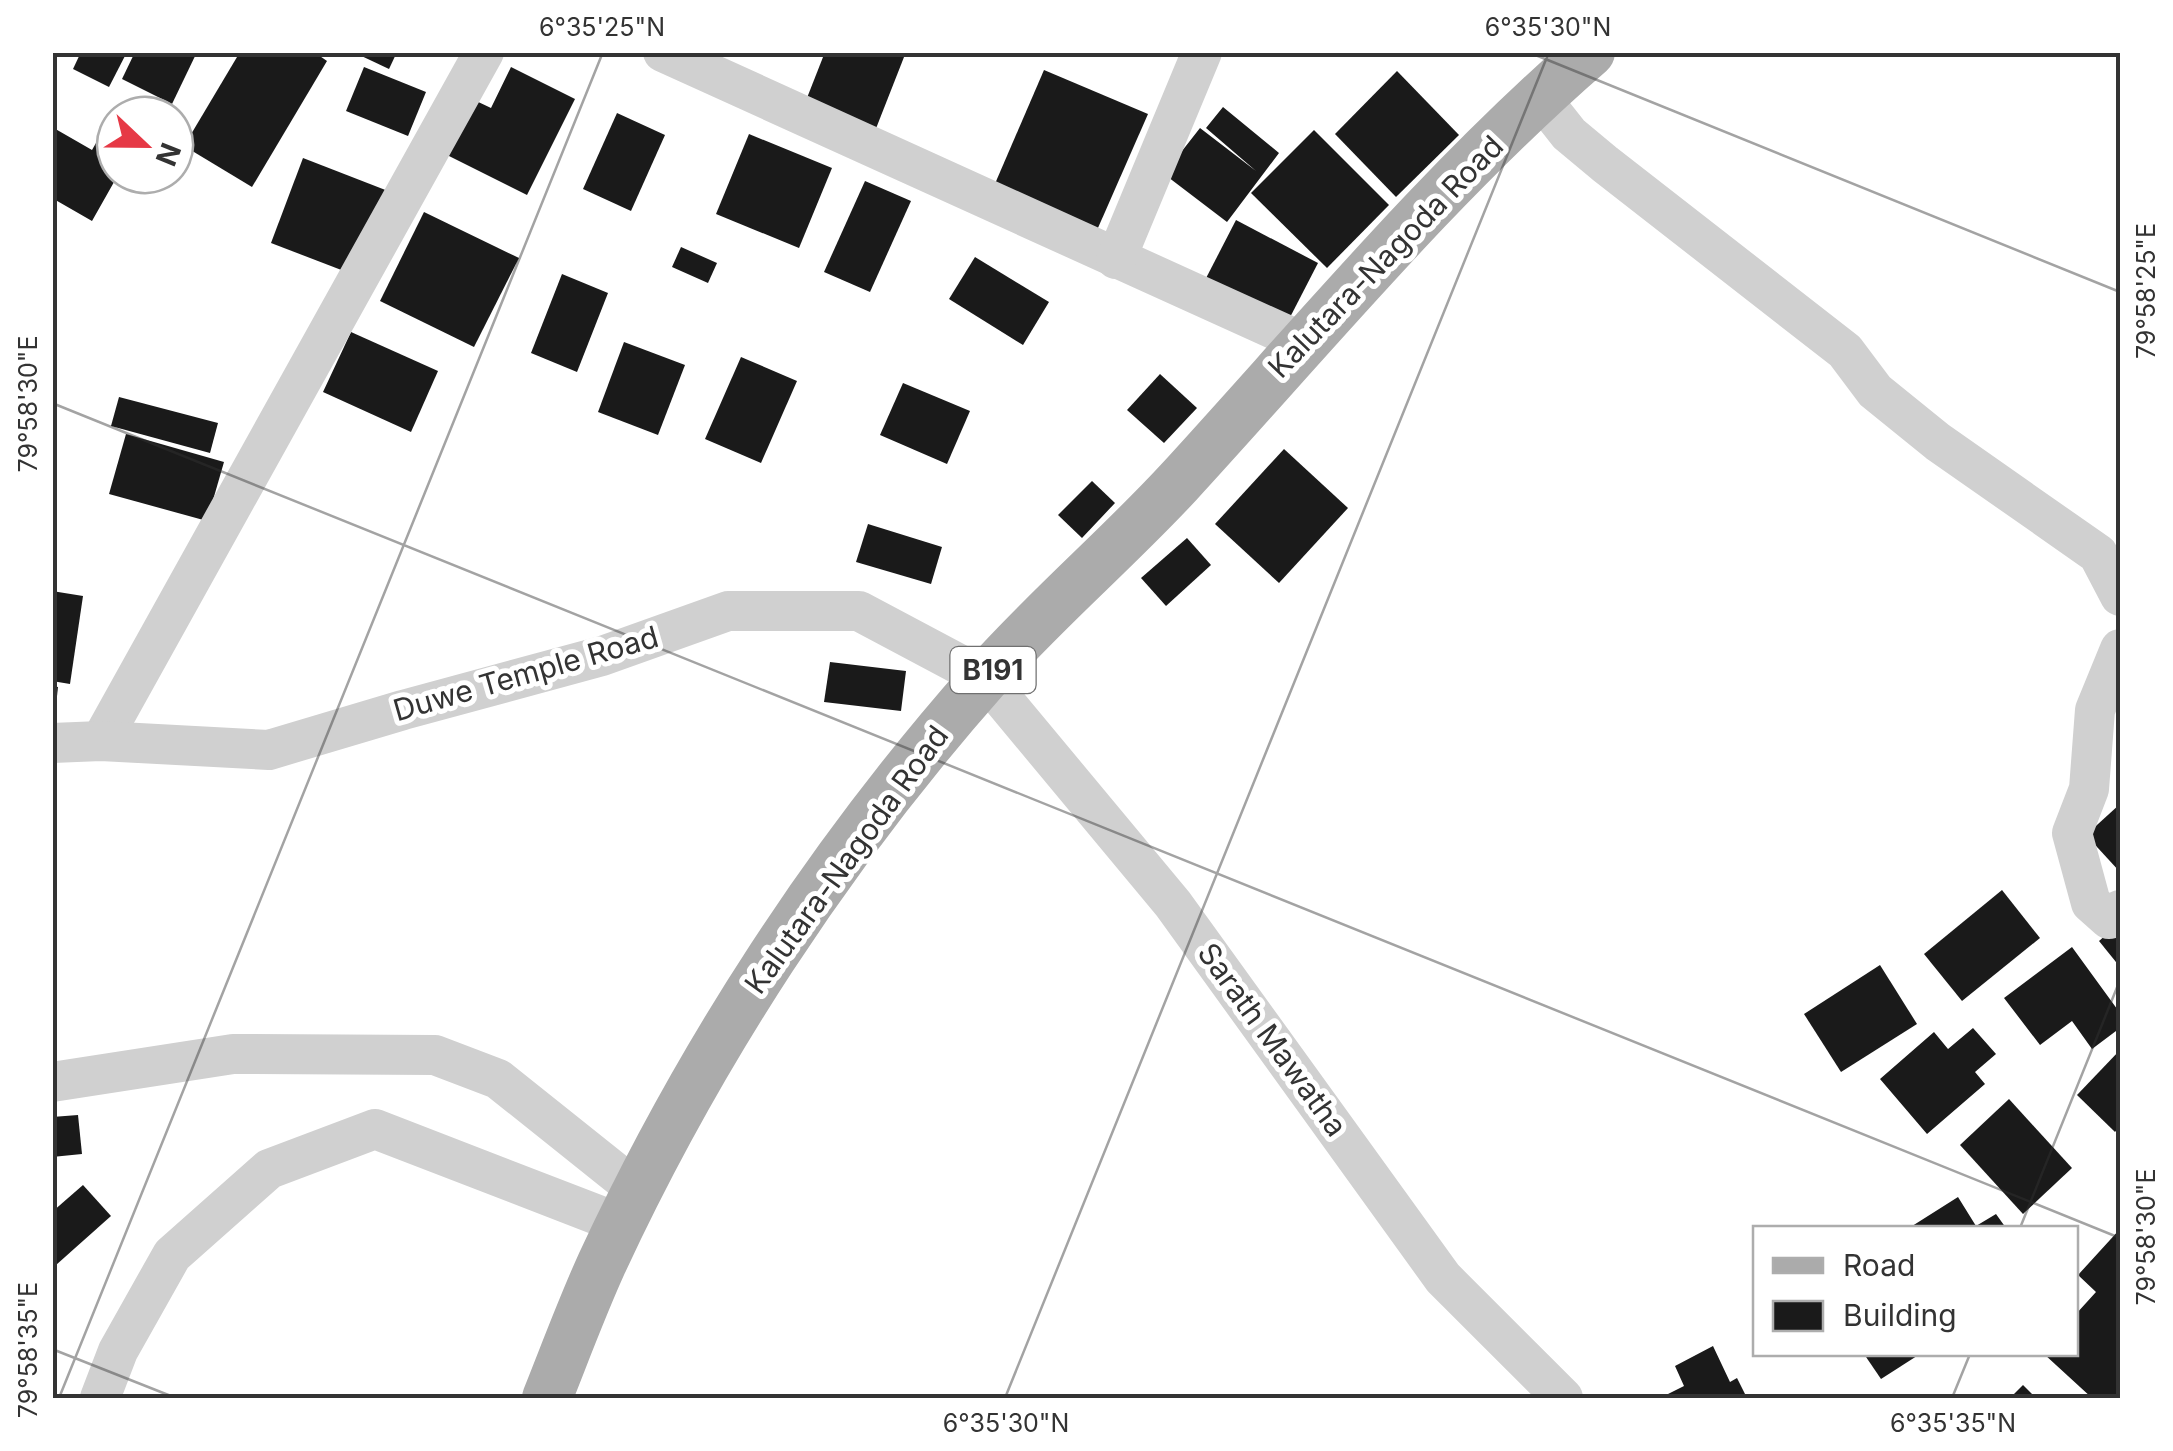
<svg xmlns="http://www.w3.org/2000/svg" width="2173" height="1451" font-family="Inter,sans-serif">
  <rect width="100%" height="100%" fill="#fff"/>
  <g fill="#1a1a1a">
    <polygon points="81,52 127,52 109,87 73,69"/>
    <polygon points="135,52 197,52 172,104 122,79"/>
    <polygon points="240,52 314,52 327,61 252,187 184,146"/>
    <polygon points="353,52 397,52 389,69"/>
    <polygon points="825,52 906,52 875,131 805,103"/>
    <polygon points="364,67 426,92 408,136 346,111"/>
    <polygon points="511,67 575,99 527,195 445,154 472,99 491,108"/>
    <polygon points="1044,70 1148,114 1094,237 991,193"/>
    <polygon points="1397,71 1459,135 1396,197 1335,134"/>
    <polygon points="1223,107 1279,153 1227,222 1164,174 1200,128 1256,171 1206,128"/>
    <polygon points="617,113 665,135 631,211 583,189"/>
    <polygon points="52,127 92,150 100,136 115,145 115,175 118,175 92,221 52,198"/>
    <polygon points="1314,130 1389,205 1327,268 1251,193"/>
    <polygon points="749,134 832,168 799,248 716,214"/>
    <polygon points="303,158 388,191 357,276 271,243"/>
    <polygon points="865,181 911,201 870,292 824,272"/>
    <polygon points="424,212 519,258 474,347 380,301"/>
    <polygon points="1236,220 1318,263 1285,327 1203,284"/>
    <polygon points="681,247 717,263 708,283 672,267"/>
    <polygon points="975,257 1049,302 1023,345 949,299"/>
    <polygon points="562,274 608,293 577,372 531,353"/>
    <polygon points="351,332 438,371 411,432 323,392"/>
    <polygon points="624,342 685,365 658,435 598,412"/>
    <polygon points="741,357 797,381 761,463 705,439"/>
    <polygon points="1160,374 1197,408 1164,443 1127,410"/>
    <polygon points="903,383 970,411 947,464 880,435"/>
    <polygon points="119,397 218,423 210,453 111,426"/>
    <polygon points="126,434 224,462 207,521 109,494"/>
    <polygon points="1284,449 1348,508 1279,583 1215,524"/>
    <polygon points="1092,481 1115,503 1082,538 1058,515"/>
    <polygon points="868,524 942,547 931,584 856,562"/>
    <polygon points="1187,538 1211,565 1166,606 1141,578"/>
    <polygon points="52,591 83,596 70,684 52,681"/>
    <polygon points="830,662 906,671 901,711 824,702"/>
    <polygon points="52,686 58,687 55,714 52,714"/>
    <polygon points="2120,804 2120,872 2086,835"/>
    <polygon points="2002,890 2040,938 1962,1001 1924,954"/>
    <polygon points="2120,923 2120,967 2099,941"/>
    <polygon points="2072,947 2120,1013 2120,1028 2092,1049 2072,1021 2040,1045 2004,998"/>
    <polygon points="1880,965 1917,1024 1841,1072 1804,1014"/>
    <polygon points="1973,1028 1996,1054 1975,1072 1985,1084 1927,1134 1880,1079 1934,1032 1948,1049"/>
    <polygon points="2120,1050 2120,1126 2115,1132 2077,1095"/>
    <polygon points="2009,1099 2072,1168 2023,1214 1960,1145"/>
    <polygon points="78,1115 82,1154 52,1157 52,1117"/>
    <polygon points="83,1185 111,1216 56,1265 52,1261 52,1212"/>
    <polygon points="1958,1197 1976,1226 1996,1214 2006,1228 1909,1228"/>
    <polygon points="2120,1229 2120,1398 2092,1398 2044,1354 2076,1354 2076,1314 2096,1292 2078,1275"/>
    <polygon points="1713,1346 1730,1382 1737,1378 1747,1398 1660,1398 1684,1386 1675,1366"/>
    <polygon points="1864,1354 1920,1354 1881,1379"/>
    <polygon points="2023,1385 2036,1398 2010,1398"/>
  </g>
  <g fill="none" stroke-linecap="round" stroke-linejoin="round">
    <g stroke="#d0d0d0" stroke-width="40">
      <polyline points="663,52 1302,342"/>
      <polyline points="1539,96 1569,134 1605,164 1845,351 1875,391 1938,442 2098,554 2120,596"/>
      <polyline points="1116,259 1202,52"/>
      <polyline points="2120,649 2095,710 2089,789 2072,833 2091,903 2109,919 2120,910"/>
      <polyline points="101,741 484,52"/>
      <polyline points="52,743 101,741 269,750 403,710 602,656 728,611 859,611 985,678 1173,904 1443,1278 1563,1398"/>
      <polyline points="52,1082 233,1054 435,1055 498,1079 637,1190"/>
      <polyline points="100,1398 118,1351 172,1255 269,1169 375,1129 621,1224"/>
    </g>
    <path stroke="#ababab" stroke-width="50" d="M547,1398C565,1353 582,1307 602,1263C700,1052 830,853 984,679C1045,610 1116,550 1178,483C1312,337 1440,182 1590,52"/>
  </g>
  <path fill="none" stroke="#333" stroke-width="2.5" stroke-opacity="0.45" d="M1528,52L2120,292M52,403L2120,1238M2020,1228L2120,980M52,1349L176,1398M59,1398L603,52M1005,1398L1549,52M1952,1398L1970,1354"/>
  <g text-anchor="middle" stroke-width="10" stroke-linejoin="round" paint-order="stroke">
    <rect fill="#fff" stroke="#707070" stroke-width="2.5" x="950.5" y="647" width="85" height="46" rx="8"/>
    <g font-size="28" font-weight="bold" fill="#333">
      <text x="993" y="680">B191</text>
    </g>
    <g font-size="30" fill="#333" stroke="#fff">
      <text transform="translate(1386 257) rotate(-46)" y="10">Kalutara-Nagoda Road</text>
      <text transform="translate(526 674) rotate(-16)" y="10">Duwe Temple Road</text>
      <text transform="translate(847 860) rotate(-54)" y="10">Kalutara-Nagoda Road</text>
      <text transform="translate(1272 1040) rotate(54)" y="10">Sarath Mawatha</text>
    </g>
  </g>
  <rect width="2173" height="1451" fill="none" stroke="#ffffff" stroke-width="110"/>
  <rect x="1753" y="1226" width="325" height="130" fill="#ffffff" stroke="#adadad" stroke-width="2.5"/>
  <rect x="1773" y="1258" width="50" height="15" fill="#ababab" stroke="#adadad" stroke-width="2.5"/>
  <text x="1843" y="1276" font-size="30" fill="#333333">Road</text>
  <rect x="1773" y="1301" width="50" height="30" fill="#1a1a1a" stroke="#adadad" stroke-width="2.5"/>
  <text x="1843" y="1326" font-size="30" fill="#333333">Building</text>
  <g transform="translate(145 145) rotate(112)"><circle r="48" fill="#ffffff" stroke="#adadad" stroke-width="2.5"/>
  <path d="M0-8L18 38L0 25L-18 38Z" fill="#e63946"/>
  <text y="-15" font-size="28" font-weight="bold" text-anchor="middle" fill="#333333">N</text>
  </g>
  <rect x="55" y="55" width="2063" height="1341" fill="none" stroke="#333" stroke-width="4"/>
  <g font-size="25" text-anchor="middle" fill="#333">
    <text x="602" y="36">6°35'25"N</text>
    <text x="1548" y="36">6°35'30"N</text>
    <text transform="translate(2146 291) rotate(-90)" y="9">79°58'25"E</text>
    <text transform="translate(28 404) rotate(-90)" y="9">79°58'30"E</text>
    <text transform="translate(2146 1237) rotate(-90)" y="9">79°58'30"E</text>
    <text transform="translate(28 1350) rotate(-90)" y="9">79°58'35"E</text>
    <text x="1006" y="1432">6°35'30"N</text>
    <text x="1953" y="1432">6°35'35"N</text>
  </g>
</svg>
